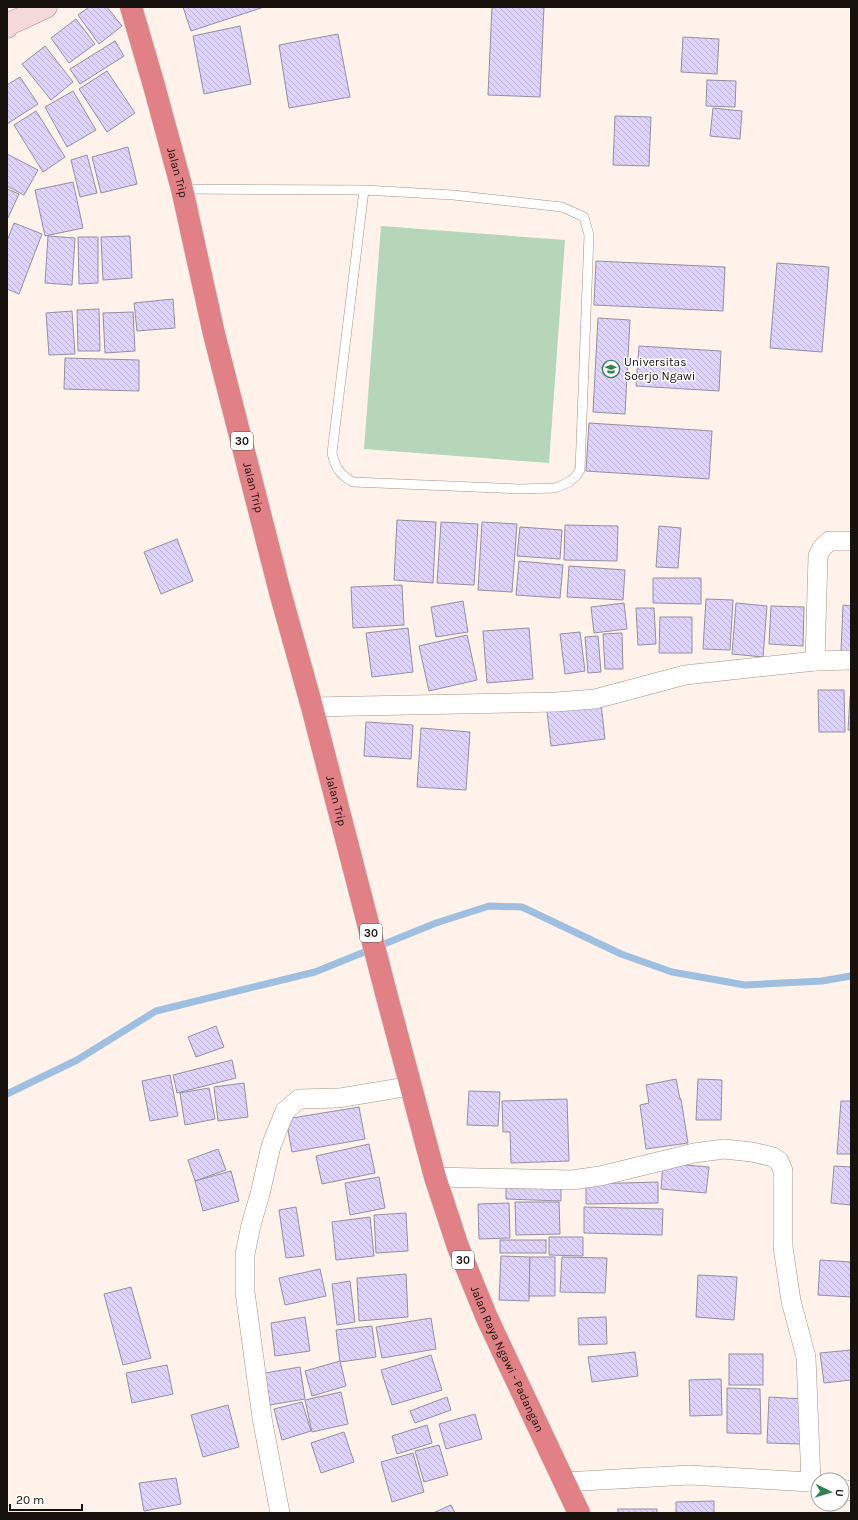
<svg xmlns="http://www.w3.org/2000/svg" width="858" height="1520" font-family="Karla,sans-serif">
  <defs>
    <pattern id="building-back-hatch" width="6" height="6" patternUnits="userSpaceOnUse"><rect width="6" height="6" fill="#ded3fe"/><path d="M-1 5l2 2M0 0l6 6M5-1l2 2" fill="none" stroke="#beb4d8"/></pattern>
  </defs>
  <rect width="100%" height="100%" fill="#fff2ea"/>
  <polygon fill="#b5d6b8" points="381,226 565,240 549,463 364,449"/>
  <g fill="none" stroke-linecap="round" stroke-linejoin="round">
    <polyline stroke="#9ebfe0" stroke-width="7" points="7,1094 77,1060 156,1011 315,972 436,923 489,906 522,907 621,954 672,972 745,985 822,981 851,976"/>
  </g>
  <g fill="url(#building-back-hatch)" stroke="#93909e">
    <polygon points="89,7 107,7 122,26 99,44 78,15"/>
    <polygon points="183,7 264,7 191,31"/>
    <polygon points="492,7 544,7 540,97 488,95"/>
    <polygon points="76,19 95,44 69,63 51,38"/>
    <polygon points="240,26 251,84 204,94 193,36"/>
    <polygon points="338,34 350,97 289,108 279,45"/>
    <polygon points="683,37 719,39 717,74 681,72"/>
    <polygon points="115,41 124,56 80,84 70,69"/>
    <polygon points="45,46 73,82 51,100 22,64"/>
    <polygon points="107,71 135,113 107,132 79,89"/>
    <polygon points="20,77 38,104 7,124 7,85"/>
    <polygon points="707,80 736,81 735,107 706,106"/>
    <polygon points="73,91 96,130 67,147 45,107"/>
    <polygon points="713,108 742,111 740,139 710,136"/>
    <polygon points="36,111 65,157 43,172 14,125"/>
    <polygon points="615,116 651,117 649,166 613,165"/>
    <polygon points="128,147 137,184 101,193 92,157"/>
    <polygon points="7,154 38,170 24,195 7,186"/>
    <polygon points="87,155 97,193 80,197 71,160"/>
    <polygon points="73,182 83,228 45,236 35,190"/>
    <polygon points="7,189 19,194 7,220"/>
    <polygon points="14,223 42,234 19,294 7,289 7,241"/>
    <polygon points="48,236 75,238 72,285 45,283"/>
    <polygon points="130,236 132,278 103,280 101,237"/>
    <polygon points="78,237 98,237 98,283 79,284"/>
    <polygon points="596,261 725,267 723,311 594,305"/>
    <polygon points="777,263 829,267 822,352 770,348"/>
    <polygon points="173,299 175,328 137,331 134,303"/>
    <polygon points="99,309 100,351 78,351 77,310"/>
    <polygon points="72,311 75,354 49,355 46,313"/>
    <polygon points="133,312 135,351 105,353 103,313"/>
    <polygon points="598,318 630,320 625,414 593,412"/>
    <polygon points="639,346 721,351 719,391 636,386"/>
    <polygon points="65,358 139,360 139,391 64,389"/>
    <polygon points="589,423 712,431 709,479 586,471"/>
    <polygon points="397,520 436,522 433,583 394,580"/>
    <polygon points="441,522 478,524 474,585 437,583"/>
    <polygon points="482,522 517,524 512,592 478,590"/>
    <polygon points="565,525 618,526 617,561 564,560"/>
    <polygon points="659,526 681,528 678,568 656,567"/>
    <polygon points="520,527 562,530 560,559 517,556"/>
    <polygon points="177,539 193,581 161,594 144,552"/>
    <polygon points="519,561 563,565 560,598 516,595"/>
    <polygon points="569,566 625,570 623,600 567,597"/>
    <polygon points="653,578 701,578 701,604 653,603"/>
    <polygon points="402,585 404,625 353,628 351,587"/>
    <polygon points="706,599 733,600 730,650 703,649"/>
    <polygon points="463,601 468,632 436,637 431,607"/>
    <polygon points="624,603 627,629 594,633 591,607"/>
    <polygon points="736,603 767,606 763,657 732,654"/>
    <polygon points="843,605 851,606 851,652 841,652"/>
    <polygon points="771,606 804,607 803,646 769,644"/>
    <polygon points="636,608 654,608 656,644 638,645"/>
    <polygon points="660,617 692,617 692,653 659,653"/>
    <polygon points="408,628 413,672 372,677 366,633"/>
    <polygon points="529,628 533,679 487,683 483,631"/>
    <polygon points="580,632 585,671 565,674 560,634"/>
    <polygon points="622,633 623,669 605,669 603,634"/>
    <polygon points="467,635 477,680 429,691 419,646"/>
    <polygon points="598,636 601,672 588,673 585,637"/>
    <polygon points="818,690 844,690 845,732 819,732"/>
    <polygon points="850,696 851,696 851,730 848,730"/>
    <polygon points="601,704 605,739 551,746 547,711"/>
    <polygon points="366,722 413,725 411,759 364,756"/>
    <polygon points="421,728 470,732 466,790 417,787"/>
    <polygon points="216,1026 224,1047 196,1057 188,1037"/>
    <polygon points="232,1060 236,1078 177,1093 173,1075"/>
    <polygon points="170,1075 178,1116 150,1121 142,1081"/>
    <polygon points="676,1079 680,1099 681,1099 688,1143 646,1149 640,1105 649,1103 646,1085"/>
    <polygon points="698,1079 722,1080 721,1120 696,1120"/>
    <polygon points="244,1083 248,1117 218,1121 214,1087"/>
    <polygon points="209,1088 215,1119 185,1125 180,1093"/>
    <polygon points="469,1091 500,1092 498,1126 467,1125"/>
    <polygon points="567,1099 569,1161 511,1163 510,1132 503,1132 502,1101"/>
    <polygon points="841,1101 851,1101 851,1154 837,1154"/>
    <polygon points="359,1107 365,1139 292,1152 286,1119"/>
    <polygon points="369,1144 375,1173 322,1184 316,1156"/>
    <polygon points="218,1149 226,1170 195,1181 188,1160"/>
    <polygon points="663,1163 709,1167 706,1193 661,1189"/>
    <polygon points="834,1166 851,1167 851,1205 831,1203"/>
    <polygon points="231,1171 239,1201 203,1211 195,1181"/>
    <polygon points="379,1177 385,1208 350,1215 345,1183"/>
    <polygon points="658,1182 658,1203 586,1204 586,1184"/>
    <polygon points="506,1183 561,1185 561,1201 506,1199"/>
    <polygon points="515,1202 559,1202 560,1234 516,1235"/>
    <polygon points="509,1203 510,1238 479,1239 478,1204"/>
    <polygon points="296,1207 304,1256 286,1258 279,1210"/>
    <polygon points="584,1207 663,1209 662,1235 584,1233"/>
    <polygon points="406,1213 408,1251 376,1253 374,1215"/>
    <polygon points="370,1217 374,1256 336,1260 332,1222"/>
    <polygon points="549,1237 583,1237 583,1256 549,1255"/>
    <rect x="500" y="1240" width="46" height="13"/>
    <polygon points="501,1256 530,1257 529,1301 499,1300"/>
    <polygon points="530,1257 555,1257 555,1296 529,1296"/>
    <polygon points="562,1257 607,1258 605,1293 560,1292"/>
    <polygon points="820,1260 851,1262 851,1297 818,1295"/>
    <polygon points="320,1269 326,1296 285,1305 279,1278"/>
    <polygon points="406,1274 408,1317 359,1321 357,1278"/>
    <polygon points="698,1275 737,1277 734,1320 696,1317"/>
    <polygon points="350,1281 355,1322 337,1325 332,1284"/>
    <polygon points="131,1287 151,1358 123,1365 104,1294"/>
    <polygon points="305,1317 310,1351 275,1356 271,1323"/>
    <polygon points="606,1317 607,1344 579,1345 578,1318"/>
    <polygon points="431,1318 436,1349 382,1358 376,1327"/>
    <polygon points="372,1326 376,1357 340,1362 336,1330"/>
    <polygon points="851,1350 851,1380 824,1383 820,1353"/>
    <polygon points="635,1352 638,1376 592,1382 588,1357"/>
    <rect x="729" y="1354" width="34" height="31"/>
    <polygon points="431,1355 442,1390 392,1405 381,1370"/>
    <polygon points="340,1361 346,1386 312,1396 305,1371"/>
    <polygon points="167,1365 173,1394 132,1403 126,1373"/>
    <polygon points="300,1367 305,1399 270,1405 265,1373"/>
    <polygon points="721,1379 722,1415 690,1416 689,1380"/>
    <polygon points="727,1388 760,1389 761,1434 727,1433"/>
    <polygon points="341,1392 348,1424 312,1432 305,1400"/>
    <polygon points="447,1397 451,1410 415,1423 410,1411"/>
    <polygon points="769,1397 804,1399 801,1444 767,1443"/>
    <polygon points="302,1402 311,1431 282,1440 274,1409"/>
    <polygon points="228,1405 239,1447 203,1457 191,1415"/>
    <polygon points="475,1414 482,1439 446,1449 439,1424"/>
    <polygon points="427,1425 432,1443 397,1454 392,1436"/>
    <polygon points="344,1432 354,1462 321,1473 311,1443"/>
    <polygon points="439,1445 448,1475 424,1482 415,1451"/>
    <polygon points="413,1453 424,1492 392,1502 381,1462"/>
    <polygon points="176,1478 181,1504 144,1511 139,1483"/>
    <polygon points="714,1501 714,1513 676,1513 676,1502"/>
    <polygon points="451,1505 455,1513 433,1513"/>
    <rect x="618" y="1509" width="39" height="4"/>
  </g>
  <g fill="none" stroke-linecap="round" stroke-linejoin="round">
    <defs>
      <path id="lane" d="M182,189L364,190L453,195L562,207L584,217L589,235L580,470L576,476L569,482L555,488L520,489L353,482C340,475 335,467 332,453L364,190"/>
      <g id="street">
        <polyline points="815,661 818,556 822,548 829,541 851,541"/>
        <polyline points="312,707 556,702 595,699 685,675 815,661 851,660"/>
        <polyline points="435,1177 572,1180 600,1176 694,1153 724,1149 752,1152 773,1157 779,1161 783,1171 783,1247 791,1301 806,1357 811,1482 818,1484"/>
        <polyline points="564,1482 689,1475 811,1482"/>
        <polyline points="842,1489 851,1491"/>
        <polyline points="280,1513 262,1418 245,1292 245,1254 251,1225 260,1194 271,1146 285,1111 299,1099 339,1098 411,1086"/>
      </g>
      <polyline id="secondary" points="7,27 9,24 46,7"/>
      <g id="highway">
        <path id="s1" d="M131,7L153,82L182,189L214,334L280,592L312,707L386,993L435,1177L458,1247L487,1318L579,1513"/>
      </g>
    </defs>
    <use href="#lane" stroke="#a2938a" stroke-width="10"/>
    <use href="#street" stroke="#a2938a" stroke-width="20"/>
    <use href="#secondary" stroke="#a2938a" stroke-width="23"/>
    <use href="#highway" stroke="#d5d4d4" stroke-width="23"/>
    <use href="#lane" stroke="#fff" stroke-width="9"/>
    <use href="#street" stroke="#fff" stroke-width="19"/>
    <use href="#secondary" stroke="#f6d9da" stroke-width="22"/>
    <use href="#highway" stroke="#e18085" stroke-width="22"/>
  </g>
  <defs>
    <symbol id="university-ring" viewBox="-11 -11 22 22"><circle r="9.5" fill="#fff" stroke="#34804f" stroke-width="1.5"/><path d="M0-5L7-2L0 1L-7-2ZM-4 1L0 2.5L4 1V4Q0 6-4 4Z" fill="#34804f"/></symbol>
  </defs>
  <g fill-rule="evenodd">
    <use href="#university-ring" x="601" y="359" width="20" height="20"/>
  </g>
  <g text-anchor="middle" stroke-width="3" stroke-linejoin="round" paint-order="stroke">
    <g fill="#fff" stroke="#5d5956" stroke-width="1">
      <rect x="231" y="432" width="22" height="18" rx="3"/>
      <rect x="360" y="924" width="22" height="18" rx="3"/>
      <rect x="452" y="1251" width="22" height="18" rx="3"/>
    </g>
    <g font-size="11" font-weight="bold" fill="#17120e">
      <text x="242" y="445">30</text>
      <text x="371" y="937">30</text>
      <text x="463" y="1264">30</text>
    </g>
    <g font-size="12" fill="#17120e" stroke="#fff">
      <text dy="4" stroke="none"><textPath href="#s1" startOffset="172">Jalan Trip</textPath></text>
      <text dy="4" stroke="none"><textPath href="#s1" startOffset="496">Jalan Trip</textPath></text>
      <text dy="4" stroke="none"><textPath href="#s1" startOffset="820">Jalan Trip</textPath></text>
      <text dy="4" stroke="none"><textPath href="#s1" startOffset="1405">Jalan Raya Ngawi - Padangan</textPath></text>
    </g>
    <g font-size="12" fill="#17120e" stroke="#fff" text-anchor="start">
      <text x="624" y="366">Universitas<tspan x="624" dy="14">Soerjo Ngawi</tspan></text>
    </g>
  </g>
  <rect width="858" height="1520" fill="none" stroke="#17120e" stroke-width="16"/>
  <g transform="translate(830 1492) rotate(95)"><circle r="19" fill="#ffffff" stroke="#a2a09f"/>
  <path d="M0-3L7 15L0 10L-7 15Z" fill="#34804f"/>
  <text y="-6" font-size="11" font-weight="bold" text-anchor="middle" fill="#17120e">U</text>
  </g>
  <path d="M10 1504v6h72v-6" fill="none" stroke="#17120e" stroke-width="2"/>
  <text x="16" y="1504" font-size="12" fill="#17120e" stroke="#ffffff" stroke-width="3" paint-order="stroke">20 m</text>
</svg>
